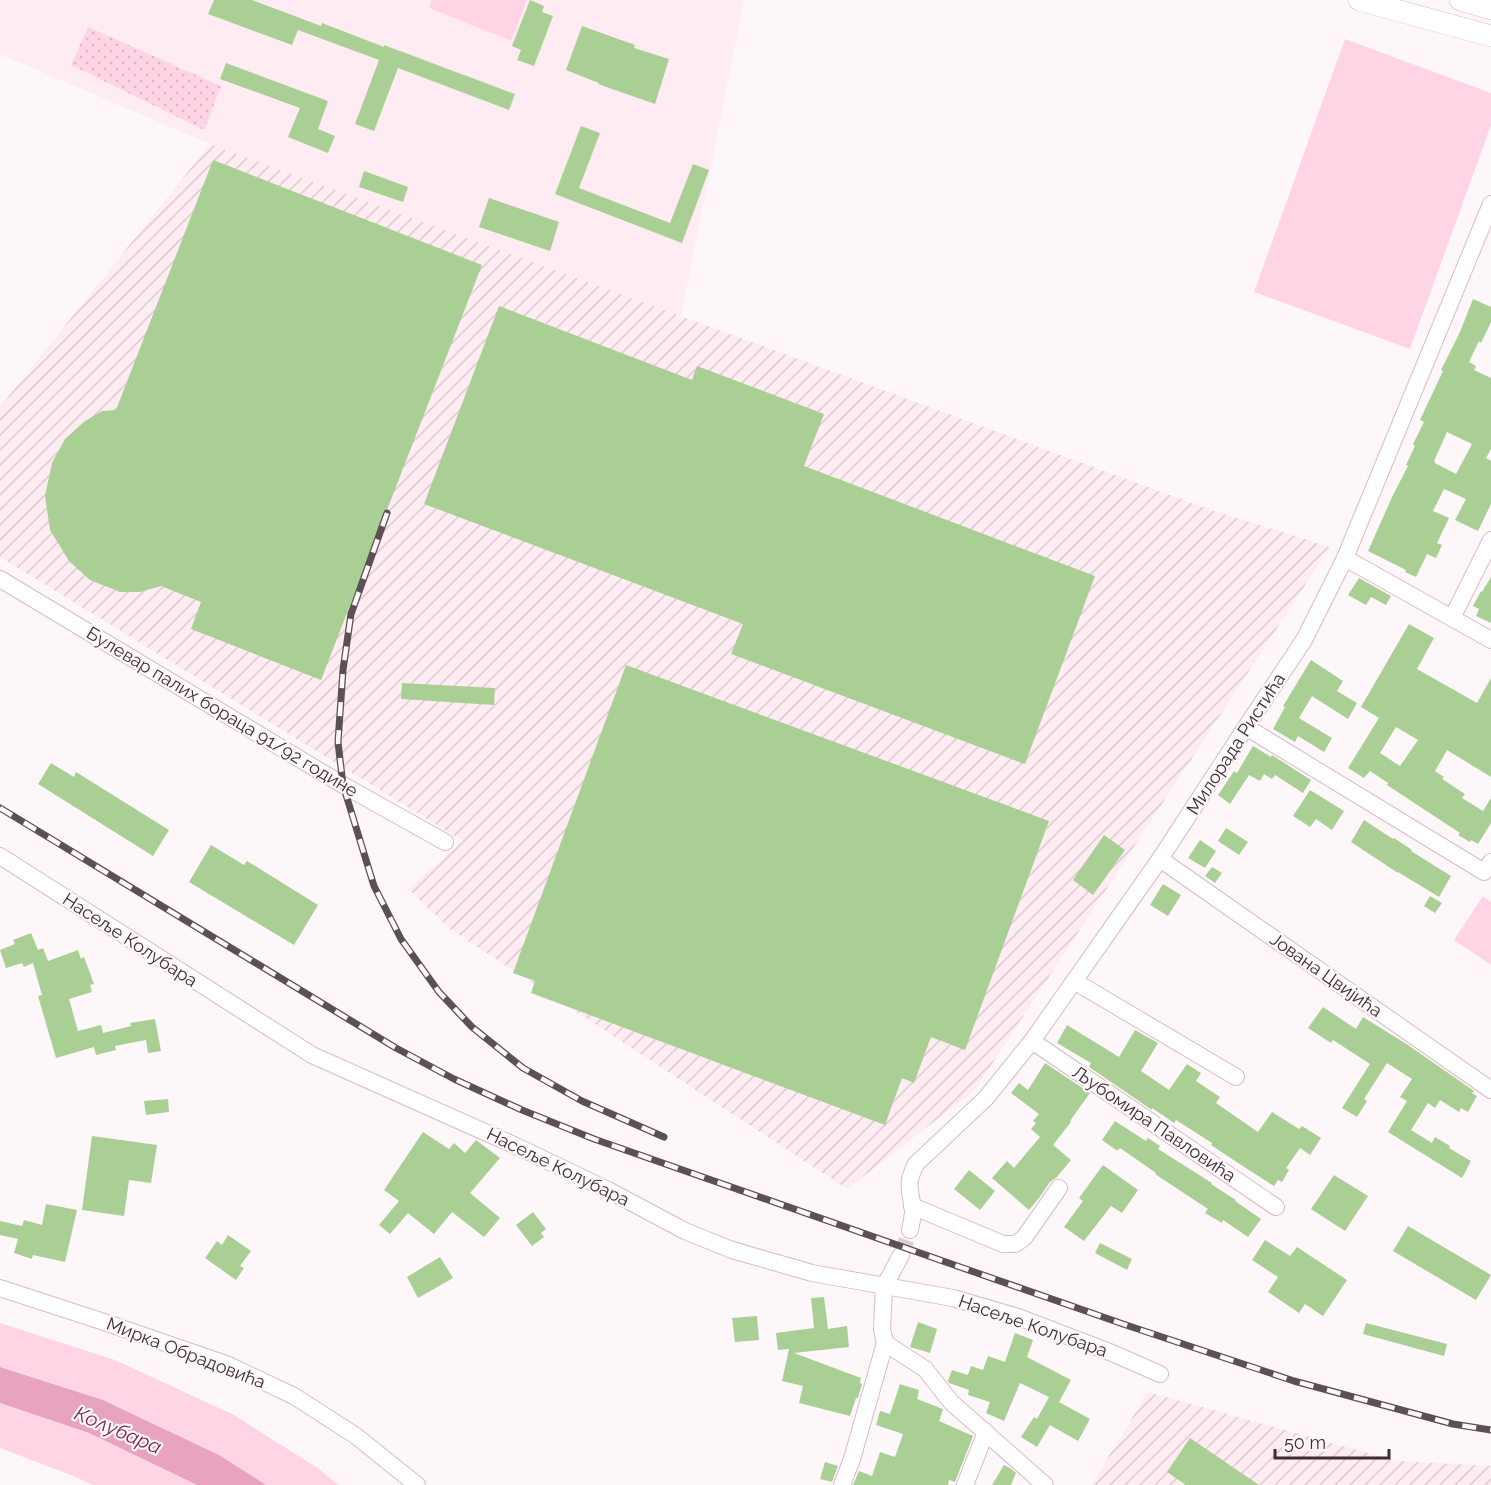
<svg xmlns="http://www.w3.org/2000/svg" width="1491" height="1485" font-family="Raleway,sans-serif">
  <defs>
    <pattern id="industrial-furrows" width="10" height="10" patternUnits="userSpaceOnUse" patternTransform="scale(1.5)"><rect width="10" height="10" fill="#feecf2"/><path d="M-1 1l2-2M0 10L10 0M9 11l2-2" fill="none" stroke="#dbcbd0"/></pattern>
    <pattern id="garden-dots" width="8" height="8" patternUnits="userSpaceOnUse" patternTransform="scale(1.5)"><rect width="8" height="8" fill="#ffd5e5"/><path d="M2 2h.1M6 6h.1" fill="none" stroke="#dbb7c5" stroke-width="1.8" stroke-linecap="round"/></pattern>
  </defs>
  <rect width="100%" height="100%" fill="#fef7fa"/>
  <polygon fill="#feecf2" points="0,0 744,0 681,316 210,144 0,54"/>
  <g fill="url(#industrial-furrows)">
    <polygon points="210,144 1211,510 1330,547 975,1090 847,1189 450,929 408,889 463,841 0,557 0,407"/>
    <polygon points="1148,1392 1397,1461 1491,1466 1491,1485 1091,1485"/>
  </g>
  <g fill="#ffd5e5">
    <polygon points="432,0 527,0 511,41 429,8"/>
    <polygon points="1345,39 1491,93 1491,125 1410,349 1254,292"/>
    <polygon points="1483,896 1491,902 1491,965 1454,940"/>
    <polygon points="0,1323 115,1360 234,1415 319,1469 339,1485 266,1485 219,1455 103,1400 0,1367"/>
    <polygon points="0,1403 89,1433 197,1485 93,1485 71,1475 0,1448"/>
  </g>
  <polygon fill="url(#garden-dots)" points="88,27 221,86 204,130 71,65"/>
  <polygon fill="#e8a3bf" points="0,1367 103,1400 219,1455 266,1485 197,1485 89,1433 0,1403"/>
  <g fill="#a9cf95" fill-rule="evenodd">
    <polygon points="214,0 252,0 321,26 322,23 384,47 384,45 515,94 509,110 398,68 374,131 355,124 379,60 298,30 292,45 208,14"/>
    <polygon points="530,0 544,6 542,12 553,16 534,66 517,60 521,50 512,46"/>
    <polygon points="582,26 635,45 634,48 669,59 655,104 598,84 599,83 566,70"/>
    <polygon points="226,63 328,101 318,129 335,136 328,153 288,137 300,108 220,79"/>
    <polygon points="581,126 600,133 579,188 670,223 693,164 709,170 682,243 555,194"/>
    <polygon points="213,160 482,265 321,680 191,629 201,602 161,586 140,592 120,592 90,580 69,561 50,530 45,496 52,463 65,439 85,421 102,411 116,410"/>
    <polygon points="364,171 408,187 403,202 359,187"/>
    <polygon points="489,198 559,222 550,251 479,227"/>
    <path d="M1473,299L1491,307V322L1481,343L1479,341L1469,362L1476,366L1474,370L1491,378V449L1486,458L1491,461V504L1478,531L1455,520L1466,499L1444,489L1433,511L1449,518L1437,543L1442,545L1436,558L1427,554L1416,577L1405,572L1406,570L1368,551L1393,495L1408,466L1406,465L1415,446L1413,444L1424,422L1420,420L1443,371L1441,370L1460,332ZM1447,432L1472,444L1456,474L1435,463V462L1434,461Z"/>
    <polygon points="499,306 692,380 697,366 824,414 804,466 1095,576 1025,764 731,654 743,624 424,504"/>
    <polygon points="1491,577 1491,623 1476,616 1479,609 1473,606 1481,591 1482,592"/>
    <polygon points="1359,578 1391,596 1386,605 1371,597 1366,605 1348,595"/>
    <path d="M1409,624L1434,638L1417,669L1477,703L1491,678V777L1447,750L1435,771L1444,777L1442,779L1465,794L1462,798L1483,811L1491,798V823L1478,844L1471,840L1470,842L1458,835L1460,833L1387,785L1388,783L1370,771L1364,778L1348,768L1379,718L1361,707ZM1396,727L1418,740L1400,766L1380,753Z"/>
    <polygon points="1311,660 1343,681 1337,691 1357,703 1348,719 1312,696 1299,718 1332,738 1324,752 1298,736 1295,742 1273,729 1285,707 1283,706"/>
    <polygon points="626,665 1049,821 965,1050 931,1037 914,1083 902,1078 885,1125 531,993 535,981 513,973"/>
    <polygon points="402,683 495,688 494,705 401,699"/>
    <polygon points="1253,746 1271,757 1272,755 1311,780 1303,793 1275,775 1272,779 1264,774 1260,781 1249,775 1230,804 1218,795 1234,771 1237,773"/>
    <polygon points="51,763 74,777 76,772 169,830 153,856 38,784"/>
    <polygon points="1310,790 1344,811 1332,830 1316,819 1310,827 1293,816"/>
    <polygon points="1364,820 1393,839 1394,838 1412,850 1411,851 1451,876 1439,897 1398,872 1398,873 1351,842"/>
    <polygon points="1226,828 1248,842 1239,855 1218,841"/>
    <polygon points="1104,835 1125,850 1093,895 1073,880"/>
    <polygon points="1200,840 1216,851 1205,868 1188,858"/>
    <polygon points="211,845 244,865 247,861 318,905 294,945 189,882"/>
    <polygon points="1212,867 1222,873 1215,883 1205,876"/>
    <polygon points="1163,884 1181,895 1168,916 1150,905"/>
    <polygon points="1430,896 1442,903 1435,913 1424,906"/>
    <polygon points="31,933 38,950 43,948 48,961 78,950 81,959 84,957 94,984 90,985 92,992 69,999 78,1031 101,1025 103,1033 131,1026 130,1023 155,1019 161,1051 148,1053 146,1040 115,1046 116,1050 96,1055 94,1047 56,1058 38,996 42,995 33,963 24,967 22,963 6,968 0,950 15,944 13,940"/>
    <polygon points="1323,1007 1356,1029 1363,1017 1408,1045 1474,1091 1472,1093 1477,1096 1468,1112 1461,1108 1459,1112 1440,1100 1435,1108 1428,1103 1411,1130 1432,1143 1435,1137 1450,1146 1449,1148 1471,1161 1462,1178 1388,1132 1407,1101 1400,1097 1412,1079 1387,1063 1364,1099 1367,1101 1357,1117 1342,1108 1370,1064 1333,1040 1331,1043 1308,1028"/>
    <polygon points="1067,1025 1119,1057 1135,1030 1158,1043 1141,1071 1169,1090 1187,1064 1201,1073 1196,1081 1220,1097 1216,1103 1258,1132 1272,1112 1299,1129 1302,1126 1321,1138 1310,1155 1300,1148 1286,1168 1289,1170 1282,1182 1278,1180 1274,1186 1238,1163 1211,1145 1212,1143 1176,1120 1174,1123 1152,1108 1152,1110 1089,1067 1091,1063 1057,1043"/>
    <polygon points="1045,1063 1090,1093 1070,1121 1071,1122 1053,1145 1071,1160 1056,1178 1050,1182 1039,1198 1029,1210 992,1178 1007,1161 1014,1168 1040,1137 1031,1129 1036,1123 1033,1121 1039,1114 1011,1093 1019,1083 1028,1090"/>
    <polygon points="168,1099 169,1112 146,1115 144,1101"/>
    <polygon points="1115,1121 1146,1141 1148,1138 1160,1146 1158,1149 1212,1183 1211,1184 1236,1200 1235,1201 1261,1219 1248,1237 1223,1220 1222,1223 1205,1213 1208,1209 1155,1174 1156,1173 1120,1148 1118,1150 1116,1150 1102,1140"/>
    <polygon points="423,1132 449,1149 454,1143 465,1153 476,1140 500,1158 470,1193 500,1218 484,1237 452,1212 434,1234 408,1213 390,1234 379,1225 399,1201 384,1190"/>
    <polygon points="92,1136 157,1145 151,1183 129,1180 124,1216 82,1210"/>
    <polygon points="1103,1165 1138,1190 1122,1213 1111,1206 1084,1241 1064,1227 1083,1201 1079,1198"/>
    <polygon points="969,1170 995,1191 980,1210 954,1189"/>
    <polygon points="1334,1175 1368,1196 1345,1231 1311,1209"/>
    <polygon points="46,1204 77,1210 65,1262 33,1255 32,1259 14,1253 18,1239 0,1235 0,1221 22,1226 24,1220 42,1225"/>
    <polygon points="533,1212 546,1229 541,1233 544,1237 532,1246 516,1225"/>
    <polygon points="1408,1226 1491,1275 1476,1300 1393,1251"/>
    <polygon points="228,1235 251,1251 240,1266 244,1268 236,1280 205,1258 217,1241 222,1245"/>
    <polygon points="1265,1240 1290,1256 1297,1247 1347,1280 1323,1316 1305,1304 1299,1313 1268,1292 1278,1277 1252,1260"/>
    <polygon points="1100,1243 1132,1259 1127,1270 1095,1253"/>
    <polygon points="440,1257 453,1278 418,1298 407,1277"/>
    <polygon points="824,1297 828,1329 847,1326 849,1347 794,1353 861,1378 860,1383 862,1384 858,1398 856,1398 850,1416 799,1403 803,1386 782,1381 789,1349 778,1350 776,1333 814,1328 811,1298"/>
    <polygon points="757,1316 759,1340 735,1342 732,1318"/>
    <polygon points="918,1322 937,1329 930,1353 910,1347"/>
    <polygon points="1366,1323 1447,1344 1444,1356 1363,1334"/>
    <polygon points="1015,1333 1033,1340 1027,1357 1071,1380 1059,1402 1090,1419 1078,1441 1050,1425 1037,1447 1021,1437 1034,1417 1037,1419 1049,1397 1020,1383 1004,1421 986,1413 990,1402 968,1395 969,1390 949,1383 948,1381 952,1370 968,1375 971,1366 983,1370 988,1356 1005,1362"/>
    <polygon points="900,1384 919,1390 917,1399 943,1409 939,1421 973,1436 955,1482 949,1480 948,1485 853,1485 859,1471 872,1476 880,1452 895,1457 903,1434 876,1425 880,1411 890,1414"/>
    <polygon points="1190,1438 1259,1485 1186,1485 1167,1472"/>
    <polygon points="825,1462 838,1466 832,1482 820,1479"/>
    <polygon points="1004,1465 1010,1468 1016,1473 1011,1485 992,1485"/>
  </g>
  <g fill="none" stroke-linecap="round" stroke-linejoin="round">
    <polyline stroke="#d7cfd2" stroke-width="16" stroke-dasharray="16 8" stroke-linecap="butt" points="901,1255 910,1230"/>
    <defs>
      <g id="minor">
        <polyline points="1345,558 1491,640"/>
        <polyline points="0,579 343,785 445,842"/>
        <polyline points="1452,618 1491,540"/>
        <polyline points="1246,727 1484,872 1491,862"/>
        <polyline points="0,856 312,1055 516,1146 608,1190 685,1231 732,1250 812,1273 953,1298 1018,1317 1112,1353 1160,1374"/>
        <polyline points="1160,859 1491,1090"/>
        <polyline points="1074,981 1236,1077"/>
        <polyline points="1032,1041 1276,1207"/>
        <polyline points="912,1206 1003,1244 1015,1244 1024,1238 1059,1188"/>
        <path d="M910,1230C911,1224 913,1217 913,1211C911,1190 905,1185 916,1164L986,1098L1032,1041L1160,859L1246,727L1304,640L1345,558L1491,204"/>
        <polyline points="901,1255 884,1287 882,1329 885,1343 925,1369 951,1402 1045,1485"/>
        <polyline points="0,1288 104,1322 226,1364 294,1396 356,1436 417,1485"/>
        <polyline points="842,1485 852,1459 885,1343"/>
        <polyline points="965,1485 986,1432"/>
      </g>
      <g id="major">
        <polyline points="1359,0 1491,36"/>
        <polyline points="1460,0 1491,9"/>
      </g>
    </defs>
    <use href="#minor" stroke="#dcb9c6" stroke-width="18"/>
    <use href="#major" stroke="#dcb9c6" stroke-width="22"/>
    <use href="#minor" stroke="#fff" stroke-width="16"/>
    <use href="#major" stroke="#fff" stroke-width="21"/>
    <defs>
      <g id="rail">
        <polyline points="387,513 351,614 343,670 338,742 343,785 374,886 401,939 439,992 472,1027 523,1068 582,1101 664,1137"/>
        <polyline points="0,808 396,1048 454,1079 522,1110 594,1139 1123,1324 1294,1381 1453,1424 1491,1430"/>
      </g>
    </defs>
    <use href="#rail" stroke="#5c5054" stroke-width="7"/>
    <use href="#rail" stroke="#fef7fa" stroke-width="4.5" stroke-dasharray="14" stroke-linecap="butt"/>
  </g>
  <g text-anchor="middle" stroke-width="4.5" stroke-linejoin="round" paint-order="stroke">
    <g font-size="18" fill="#3c2f34" stroke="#fef7fa">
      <text transform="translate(222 712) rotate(31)" y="6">Булевар палих бораца 91/92 године</text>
      <text transform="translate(1236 744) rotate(-57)" y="6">Милорада Ристића</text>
      <text transform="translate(130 940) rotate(33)" y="6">Насеље Колубара</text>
      <text transform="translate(1326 975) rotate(35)" y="6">Јована Цвијића</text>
      <text transform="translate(1154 1124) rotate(34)" y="6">Љубомира Павловића</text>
      <text transform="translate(558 1167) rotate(26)" y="6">Насеље Колубара</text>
      <text transform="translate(1033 1326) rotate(19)" y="6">Насеље Колубара</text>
      <text transform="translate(186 1353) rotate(21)" y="6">Мирка Обрадовића</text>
    </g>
    <g font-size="20" font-style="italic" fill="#76264e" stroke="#fef7fa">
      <text transform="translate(118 1430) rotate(23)" y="7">Колубара</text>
    </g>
  </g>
  <path d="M1275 1449v9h114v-9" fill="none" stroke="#3c2f34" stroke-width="3"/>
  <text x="1284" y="1449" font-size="18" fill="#3c2f34" stroke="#fef7fa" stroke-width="4.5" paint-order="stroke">50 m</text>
</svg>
